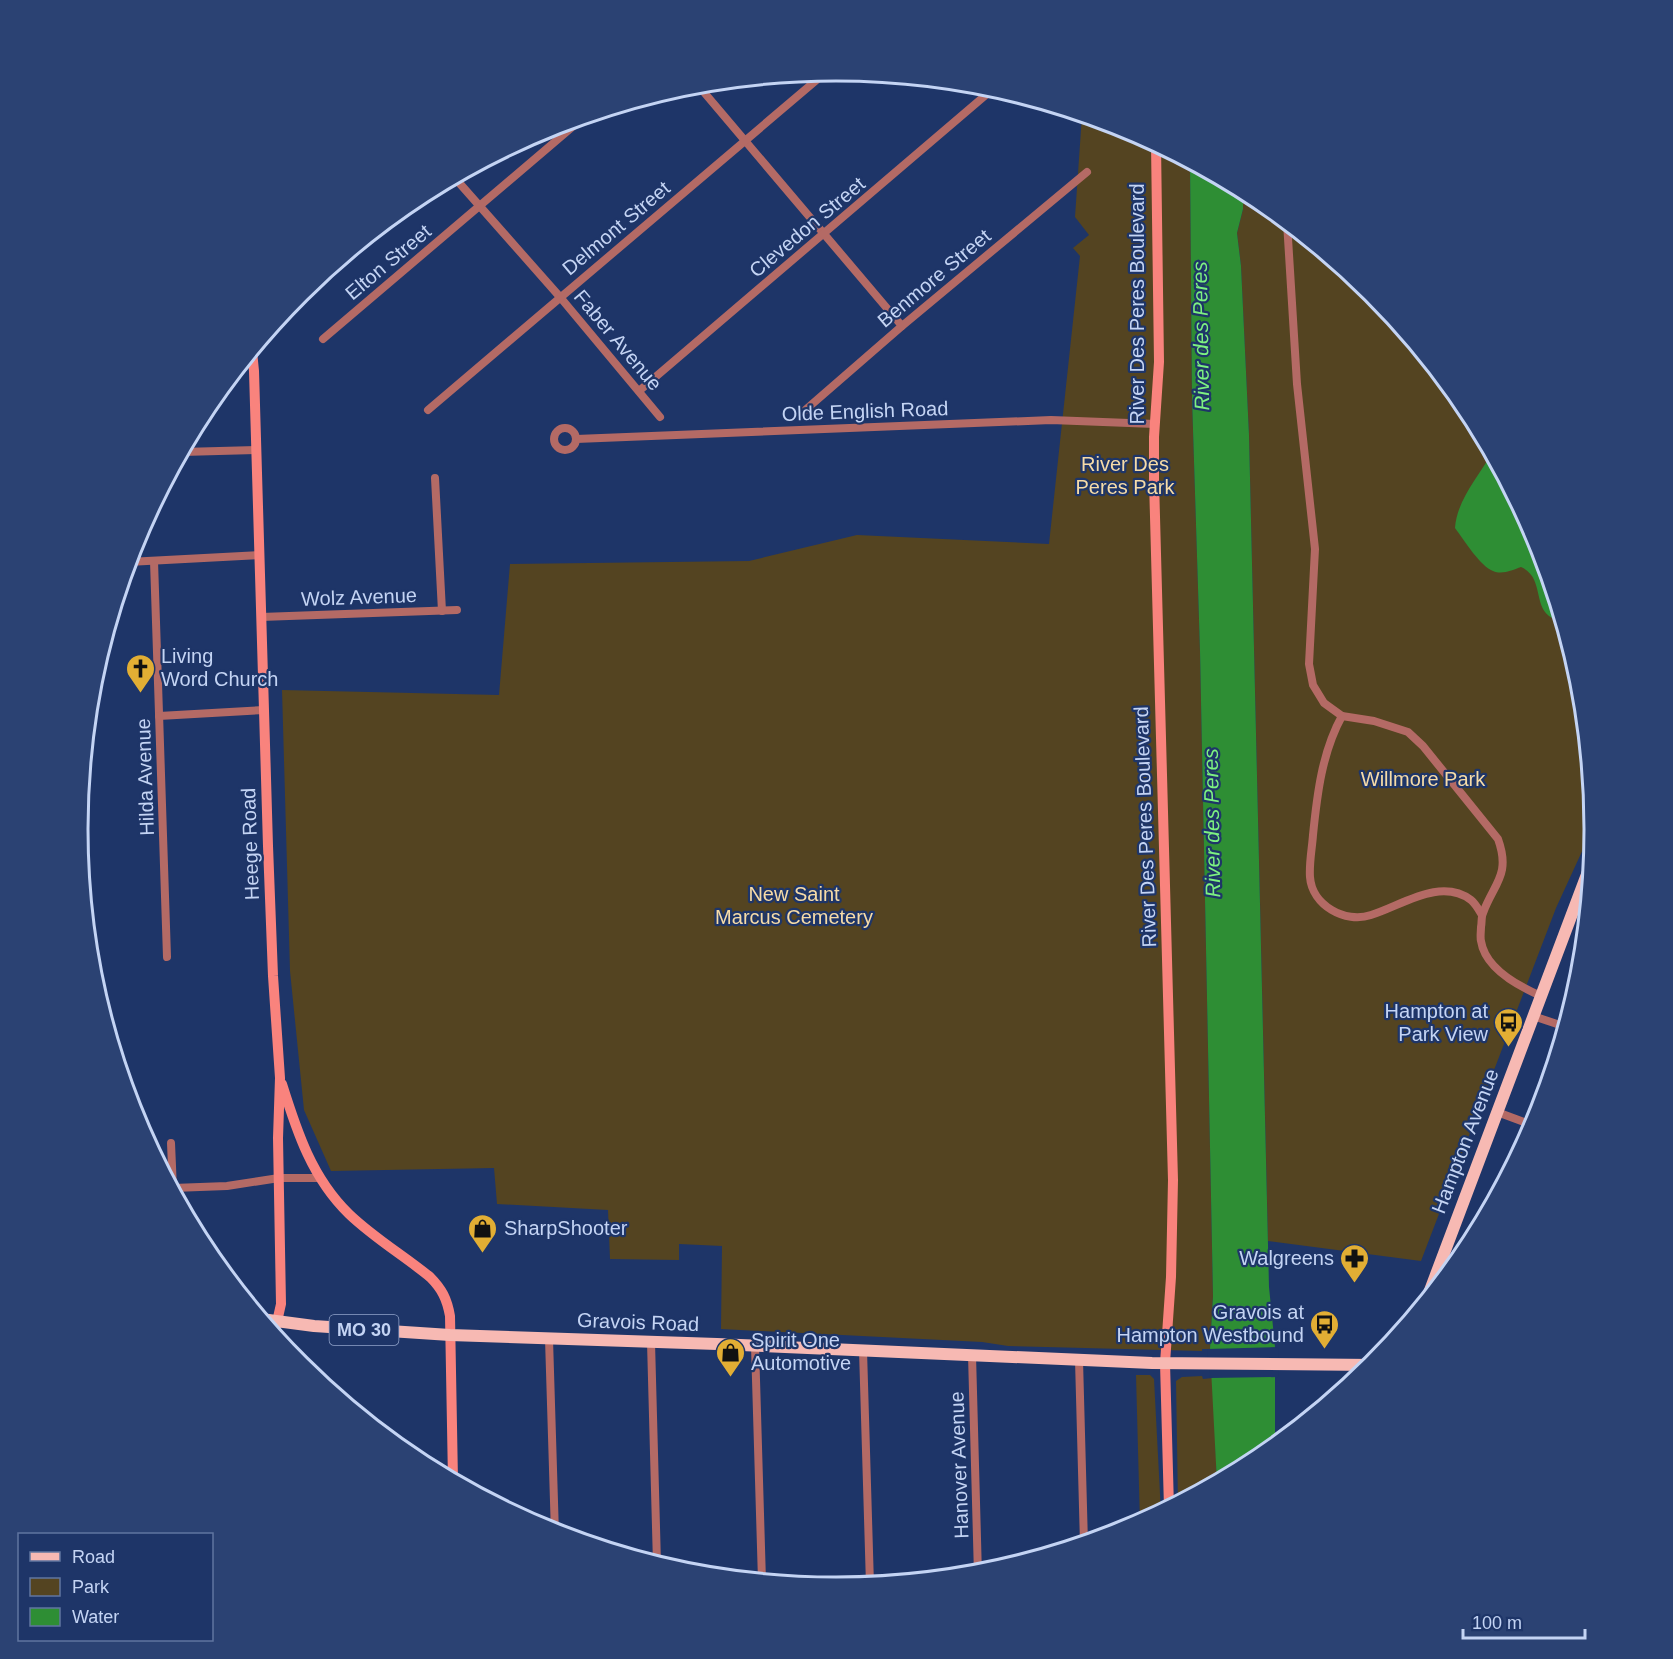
<svg xmlns="http://www.w3.org/2000/svg" width="1673" height="1659" font-family="Arial,sans-serif">
  <rect width="100%" height="100%" fill="#1e3568"/>
  <g fill="#544421">
    <polygon points="1082,115 1127,128 1190,162 1192,398 1200,651 1213,1296 1210,1349 1202,1349 1202,1351 1008,1346 982,1342 721,1329 722,1246 679,1244 679,1260 610,1259 608,1210 497,1204 494,1168 331,1171 304,1110 290,971 282,690 499,695 510,564 749,561 857,535 1049,544 1080,256 1073,248 1089,235 1075,217"/>
    <polygon points="1243,190 1258,199 1373,293 1468,408 1538,539 1581,682 1595,823 1556,908 1421,1261 1268,1241 1249,435 1241,266 1237,233 1243,209"/>
    <polygon points="1136,1375 1150,1375 1154,1379 1161,1513 1140,1524"/>
    <polygon points="1202,1376 1203,1379 1213,1378 1217,1483 1178,1504 1176,1381 1182,1377"/>
  </g>
  <g fill="#2e8e34">
    <polygon points="1190,162 1243,190 1243,209 1237,233 1241,266 1249,435 1269,1287 1275,1347 1275,1447 1258,1461 1217,1483 1210,1349 1213,1296 1200,651 1192,398"/>
    <path d="M1492,453L1538,539L1560,613L1552,618C1532,607 1545,578 1521,567C1513,570 1502,575 1493,571C1480,566 1464,540 1455,528C1457,500 1478,477 1492,453Z"/>
  </g>
  <polygon fill="#1e3568" points="1278,1347 1279,1377 1210,1378 1207,1349"/>
  <g fill="none" stroke-linecap="round" stroke-linejoin="round">
    <g stroke="#b46a65" stroke-width="8">
      <polyline points="697,84 902,326"/>
      <polyline points="454,177 560,297 660,417"/>
      <path d="M1287,222L1297,384L1315,549L1309,664L1313,685L1324,703L1342,716C1322,752 1317,795 1313,835C1312,849 1309,863 1310,877C1312,905 1345,924 1371,915C1401,906 1440,877 1471,900C1475,903 1479,910 1482,915"/>
      <polyline points="323,339 584,117"/>
      <polyline points="639,391 994,88"/>
      <polyline points="428,410 826,72"/>
      <polyline points="803,412 902,326 1087,172"/>
      <circle cx="565" cy="439" r="11"/>
      <polyline points="576,439 1051,420 1155,424"/>
      <polyline points="182,452 256,450"/>
      <polyline points="435,478 442,611"/>
      <polyline points="154,561 167,957"/>
      <polyline points="128,562 259,555"/>
      <polyline points="261,617 457,610"/>
      <polyline points="159,716 264,710"/>
      <path d="M1342,716L1374,721L1408,732L1423,746L1498,839C1511,875 1494,883 1483,913C1481,917 1482,923 1481,927C1481,931 1480,937 1481,941C1485,968 1518,986 1541,996"/>
      <polyline points="1533,1016 1566,1027"/>
      <polyline points="1497,1112 1535,1126"/>
      <polyline points="171,1143 173,1190"/>
      <polyline points="173,1188 227,1186 279,1178 320,1178"/>
      <polyline points="549,1339 555,1534"/>
      <polyline points="651,1342 657,1564"/>
      <polyline points="755,1346 762,1581"/>
      <polyline points="863,1350 870,1585"/>
      <polyline points="972,1355 978,1575"/>
      <polyline points="1079,1360 1084,1544"/>
    </g>
    <g stroke="#f9837d" stroke-width="10">
      <polyline points="1156,144 1159,362 1154,437 1154,480 1173,1180 1171,1277 1165,1363 1169,1508"/>
      <polyline points="252,351 254,371 268,846 273,976 280,1078 278,1138 281,1304 274,1335"/>
      <path d="M282,1084C297,1132 312,1178 349,1214C374,1238 403,1255 430,1277C442,1289 447,1299 450,1316L453,1481"/>
    </g>
    <g stroke="#f7b9b3" stroke-width="12">
      <polyline points="1426,1301 1592,861"/>
      <polyline points="261,1319 314,1326 450,1335 717,1344 1152,1363 1374,1365"/>
    </g>
  </g>
  <defs>
    <symbol id="church-pin" viewBox="-11 -11 22 30"><path d="M0 17L-7.5 6A9.5 9.5 0 1 1 7.5 6Z" fill="#e2ae34" stroke="#1e3568"/><path d="M-1.2-6h2.4v3.5h3.3v2.4h-3.3V6h-2.4V-.1h-3.3v-2.4h3.3Z" fill="#111"/></symbol>
    <symbol id="bus-pin" viewBox="-11 -11 22 30"><path d="M0 17L-7.5 6A9.5 9.5 0 1 1 7.5 6Z" fill="#e2ae34" stroke="#1e3568"/><path d="M-5-6H5V4H4V6H2V4H-2V6H-4V4H-5ZM-3.5-4V0h7V-4ZM-3.5 1.2v1.5H-2V1.2ZM2 1.2v1.5H3.5V1.2Z" fill="#111"/></symbol>
    <symbol id="shop-pin" viewBox="-11 -11 22 30"><path d="M0 17L-7.5 6A9.5 9.5 0 1 1 7.5 6Z" fill="#e2ae34" stroke="#1e3568"/><path d="M-5-2.5h2.3a2.7 3.5 0 0 1 5.4 0H5L5.5 6h-11ZM-1.5-2.5h3a1.5 2.3 0 0 0-3 0Z" fill="#111"/></symbol>
    <symbol id="pharmacy-pin" viewBox="-11 -11 22 30"><path d="M0 17L-7.5 6A9.5 9.5 0 1 1 7.5 6Z" fill="#e2ae34" stroke="#1e3568"/><path d="M-2-6h4v4h4v4h-4v4h-4v-4h-4v-4h4Z" fill="#111"/></symbol>
  </defs>
  <g fill-rule="evenodd">
    <use href="#church-pin" x="124" y="652" width="33" height="45"/>
    <use href="#bus-pin" x="1492" y="1006" width="33" height="45"/>
    <use href="#shop-pin" x="466" y="1212" width="33" height="45"/>
    <use href="#pharmacy-pin" x="1338" y="1242" width="33" height="45"/>
    <use href="#bus-pin" x="1308" y="1308" width="33" height="45"/>
    <use href="#shop-pin" x="714" y="1336" width="33" height="45"/>
  </g>
  <g text-anchor="middle" stroke-width="4.5" stroke-linejoin="round" paint-order="stroke">
    <rect fill="#1e3568" stroke="#92a4ca" stroke-width="1.5" x="329.5" y="1315" width="69" height="30" rx="4.5"/>
    <g font-size="18" font-weight="bold" fill="#c4d4f4">
      <text x="364" y="1336">MO 30</text>
    </g>
    <g font-size="20" fill="#c4d4f4" stroke="#1e3568">
      <text transform="translate(807 227) rotate(-40)" y="7">Clevedon Street</text>
      <text transform="translate(616 228) rotate(-40)" y="7">Delmont Street</text>
      <text transform="translate(388 262) rotate(-40)" y="7">Elton Street</text>
      <text transform="translate(934 278) rotate(-40)" y="7">Benmore Street</text>
      <text transform="translate(1137 304) rotate(-90)" y="7">River Des Peres Boulevard</text>
      <text transform="translate(618 340) rotate(50)" y="7">Faber Avenue</text>
      <text transform="translate(865 411) rotate(-2)" y="7">Olde English Road</text>
      <text transform="translate(359 597) rotate(-2)" y="7">Wolz Avenue</text>
      <text transform="translate(145 777) rotate(-92)" y="7">Hilda Avenue</text>
      <text transform="translate(1145 827) rotate(-92)" y="7">River Des Peres Boulevard</text>
      <text transform="translate(250 844) rotate(-92)" y="7">Heege Road</text>
      <text transform="translate(1465 1141) rotate(-69)" y="7">Hampton Avenue</text>
      <text transform="translate(638 1322) rotate(2)" y="7">Gravois Road</text>
      <text transform="translate(959 1465) rotate(-92)" y="7">Hanover Avenue</text>
    </g>
    <g font-size="20" fill="#f6dba7" stroke="#1e3568">
      <text x="1125" y="471">River Des<tspan x="1125" dy="23">Peres Park</tspan></text>
      <text x="1423" y="786">Willmore Park</text>
      <text x="794" y="901">New Saint<tspan x="794" dy="23">Marcus Cemetery</tspan></text>
    </g>
    <g font-size="20" fill="#c4d4f4" stroke="#1e3568" text-anchor="start">
      <text x="161" y="663">Living<tspan x="161" dy="23">Word Church</tspan></text>
      <text x="1488" y="1018" text-anchor="end">Hampton at<tspan x="1488" dy="23">Park View</tspan></text>
      <text x="504" y="1235">SharpShooter</text>
      <text x="1334" y="1265" text-anchor="end">Walgreens</text>
      <text x="1304" y="1319" text-anchor="end">Gravois at<tspan x="1304" dy="23">Hampton Westbound</tspan></text>
      <text x="751" y="1347">Spirit One<tspan x="751" dy="23">Automotive</tspan></text>
    </g>
    <g font-size="21" font-style="italic" fill="#7df180" stroke="#1e3568">
      <text transform="translate(1201 336) rotate(-91)" y="7">River des Peres</text>
      <text transform="translate(1212 823) rotate(-91)" y="7">River des Peres</text>
    </g>
  </g>
  <path d="M0 0H1673V1659H0ZM88 829a748 748 0 1 1 1496 0a748 748 0 1 1-1496 0Z" fill="#2b4273" fill-rule="evenodd"/>
  <path fill="none" stroke="#c4d4f4" stroke-width="3" d="M88 829a748 748 0 1 1 1496 0a748 748 0 1 1-1496 0Z"/>
  <rect x="18" y="1533" width="195" height="108" fill="#1e3568" stroke="#6075a0" stroke-width="1.5"/>
  <rect x="30" y="1552" width="30" height="9" fill="#f7b9b3" stroke="#6075a0" stroke-width="1.5"/>
  <text x="72" y="1563" font-size="18" fill="#c4d4f4">Road</text>
  <rect x="30" y="1578" width="30" height="18" fill="#544421" stroke="#6075a0" stroke-width="1.5"/>
  <text x="72" y="1593" font-size="18" fill="#c4d4f4">Park</text>
  <rect x="30" y="1608" width="30" height="18" fill="#2e8e34" stroke="#6075a0" stroke-width="1.5"/>
  <text x="72" y="1623" font-size="18" fill="#c4d4f4">Water</text>
  <path d="M1463 1629v9h122v-9" fill="none" stroke="#c4d4f4" stroke-width="3"/>
  <text x="1472" y="1629" font-size="18" fill="#c4d4f4" stroke="#1e3568" stroke-width="4.5" paint-order="stroke">100 m</text>
</svg>
